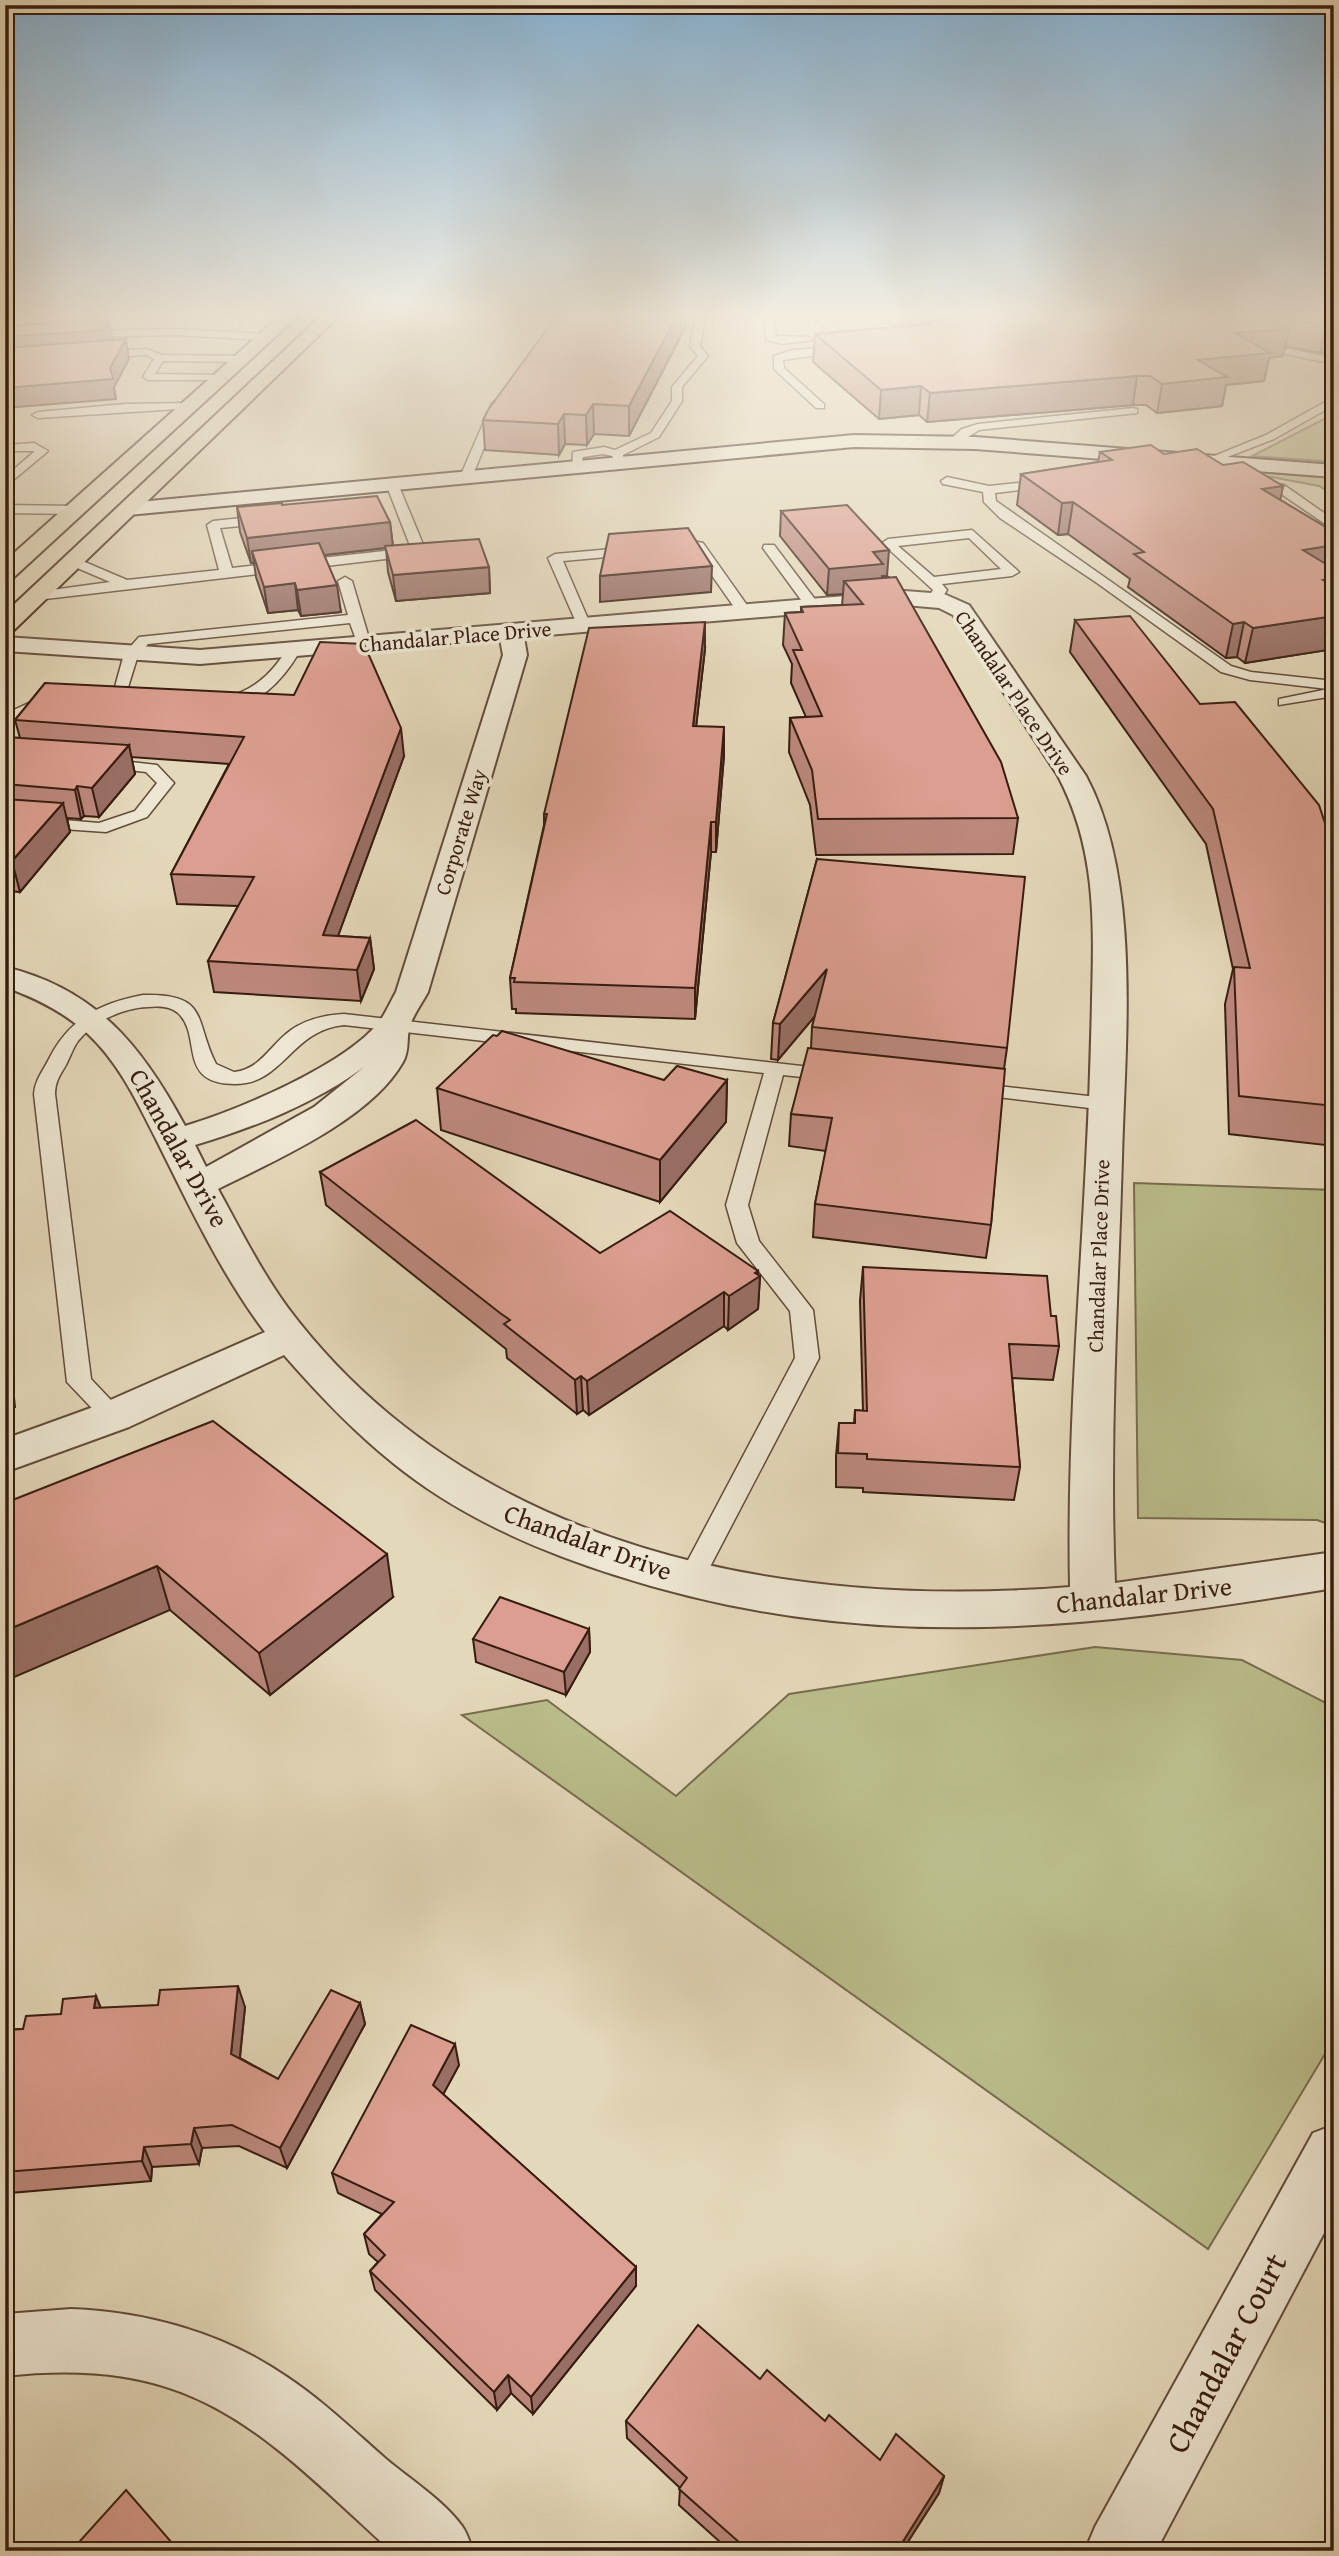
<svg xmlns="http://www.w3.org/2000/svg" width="1339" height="2556" font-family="'Gentium Book Plus',serif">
  <rect width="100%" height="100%" fill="#e4d8ba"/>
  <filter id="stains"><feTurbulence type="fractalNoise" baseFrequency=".00286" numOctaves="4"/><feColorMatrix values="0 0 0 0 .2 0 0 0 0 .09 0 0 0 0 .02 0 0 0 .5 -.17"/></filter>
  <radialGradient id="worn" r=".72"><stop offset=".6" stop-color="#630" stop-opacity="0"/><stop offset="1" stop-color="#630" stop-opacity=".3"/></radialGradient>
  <g fill="#babd8b" stroke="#786d4e" stroke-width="2">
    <polygon points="1334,414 1334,462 1252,456"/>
    <polygon points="1234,470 1334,478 1334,495 1319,486"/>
    <polygon points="1134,1183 1334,1190 1334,1526 1317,1520 1138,1518"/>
    <polygon points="1095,1647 1242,1660 1334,1707 1334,2039 1208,2249 462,1715 547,1700 676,1796 789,1694"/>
  </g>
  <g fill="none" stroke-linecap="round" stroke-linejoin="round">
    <defs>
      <g id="lane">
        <polygon points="696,314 706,314 700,346 708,356 682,387 682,401 659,437 623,455 624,463 616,463 612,456 603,454 583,457 580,468 572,468 573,452 604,447 615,450 651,433 672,401 672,387 698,356 690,346"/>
        <polygon points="762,314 772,314 776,336 808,337 813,340 783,344 767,340"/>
        <path d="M809,314H821L845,334L866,333L871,336C848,350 826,330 809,314Z"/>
        <polygon points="176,329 267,334 272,337 267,340 176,335 81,337 76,334 81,331"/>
        <polygon points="1258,333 1283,348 1334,358 1334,364 1276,352 1254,338"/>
        <polygon points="849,346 850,348 845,351 783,360 784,368 824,404 824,408 816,408 774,369 774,356 793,350"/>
        <polygon points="147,349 162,355 242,356 247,359 242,362 163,361 155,374 226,375 226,379 222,380 148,380 143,377 154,359 146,355 98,358 93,355 98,352"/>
        <polygon points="1334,397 1334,405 1274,439 1212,463 1202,461 1266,435"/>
        <polygon points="497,400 502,403 472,477 462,480 460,477 492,403"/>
        <polygon points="190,403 194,404 194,408 38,418 32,415 38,412 125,404"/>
        <polygon points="1133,408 1137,409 1137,413 979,430 957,444 947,442 962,429 978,424"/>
        <polygon points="34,443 48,451 5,487 5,477 35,451 5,451 5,445"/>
        <polygon points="947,477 989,486 1055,479 1057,482 1051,486 995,493 996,501 1231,666 1251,672 1334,681 1334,696 1279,705 1279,699 1328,689 1250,680 1221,672 1097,583 1000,518 984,502 983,492 943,484 941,481"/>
        <polygon points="392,480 398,484 425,549 419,555 37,600 30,596 37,592 110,582 68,564 68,558 73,557 127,580 219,570 207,525 213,521 270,515 276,519 270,523 220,528 232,568 411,548 386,484"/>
        <polygon points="1252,480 1284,485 1334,520 1334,530 1277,491 1248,487 1246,484"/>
        <polygon points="5,505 74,506 80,510 74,514 5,513"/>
        <path d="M972,530L1019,572L1012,576L942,584L947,590L939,602L934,603L927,599L933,590L882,543L888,539ZM969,538L1001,569L934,577L898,546Z"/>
        <polygon points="698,542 703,543 749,608 749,614 739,614 694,550 680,551 674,547 680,543"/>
        <polygon points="764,545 774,545 817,602 817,608 807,608 763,548"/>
        <polygon points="635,547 641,551 640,554 563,561 591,626 579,629 548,558 555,554"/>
        <polygon points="345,577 352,581 371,645 369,648 359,648 350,623 148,644 138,655 125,697 120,698 113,694 124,654 139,637 348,615 338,581"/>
        <path d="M293,647L300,651C285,677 255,713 221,705V699C253,691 270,676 288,648Z"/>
        <polygon points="46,695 51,696 51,702 5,724 5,714"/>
        <polygon points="105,759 157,765 174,783 147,817 106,832 5,825 5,815 99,823 135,811 157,783 146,772 99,767 99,761"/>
        <path d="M143,995C210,993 194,1021 216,1064L234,1072C261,1069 270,1045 291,1030C307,1019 325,1015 344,1014L837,1070L840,1074L830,1080L783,1075L748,1205L759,1241L813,1310L819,1358L700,1586L691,1590L682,1586L678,1579L795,1358L790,1311L737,1243L726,1205L764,1073L344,1025C291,1030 284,1084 235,1084C176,1084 203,1036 178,1013C170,1006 158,1006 148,1007C123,1008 94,1021 78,1041C73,1048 70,1057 66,1065C60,1075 55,1082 55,1094L91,1379L126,1416L123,1422L114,1425L105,1422L67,1382L34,1094C35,1080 43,1071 49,1059C69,1019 100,1003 143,995Z"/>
        <polygon points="972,1083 1106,1098 1116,1104 1106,1110 965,1093 962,1089"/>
      </g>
      <g id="street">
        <path d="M905,591L944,594L969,605L1086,776C1142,881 1125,1041 1122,1158C1118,1299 1109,1442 1115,1583L1334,1552V1588C1082,1630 863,1655 615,1575C536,1550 458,1516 393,1463C353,1431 318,1394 284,1355L129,1427L5,1472V1439L99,1405L265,1332C221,1274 189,1205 157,1141C138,1104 120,1064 88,1034C64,1012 36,998 5,987V967C96,989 142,1046 185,1126C238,1110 346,1065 380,1021C386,1012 391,1001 396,992L503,655L500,639L200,664L5,651V637L200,650ZM905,605L939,608L953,615L1058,776C1096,848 1094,920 1092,999C1091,1054 1089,1108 1086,1163C1079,1304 1067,1446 1070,1587C784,1610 470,1550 288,1308C261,1271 240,1229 218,1189C276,1160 371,1119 403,1062C410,1050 406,1037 410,1025C414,1014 422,1003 428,992L527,655L524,637ZM364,1067L314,1107L206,1167L195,1145C255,1127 314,1104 364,1067Z"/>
        <polygon points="1334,2125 1334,2214 1156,2551 1085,2551 1095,2527 1313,2133"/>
        <path d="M71,2309C147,2312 224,2333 287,2377C323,2401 354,2431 386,2459C411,2480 443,2500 462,2526C467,2533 470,2543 473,2551H391C260,2431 196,2355 5,2376V2314Z"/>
      </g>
      <polygon id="secondary" points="854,435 975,437 1334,465 1334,477 975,449 854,447 128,515 118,509 128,503"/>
      <g id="primary">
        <polygon points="282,314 300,314 13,578 5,580 5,561"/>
        <polygon points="323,314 341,314 13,631 5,633 5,613"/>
      </g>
    </defs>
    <use href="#lane" stroke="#624c3a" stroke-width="3"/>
    <use href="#street" stroke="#624c3a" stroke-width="4"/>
    <use href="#secondary" stroke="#371d10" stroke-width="4"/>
    <use href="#primary" stroke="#371d10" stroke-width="4"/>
    <use href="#lane" fill="#ede6d2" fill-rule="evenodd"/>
    <use href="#street" fill="#ede6d2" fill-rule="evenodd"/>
    <use href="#secondary" fill="#ede6d2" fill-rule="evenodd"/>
    <use href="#primary" fill="#e4d8ba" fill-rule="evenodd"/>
  </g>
  <g fill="#bc887c" stroke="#371d10" stroke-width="2">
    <polygon points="558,314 686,314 686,326 629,436 594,434 587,445 565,444 559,455 485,450 483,420"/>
    <polygon points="880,314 1334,314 1320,353 1285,346 1283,356 1269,358 1264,381 1226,385 1222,406 1157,413 1146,405 1133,405 927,422 919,415 879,419 813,362 815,334 896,327"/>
    <polygon points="1100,452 1164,454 1223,465 1283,486 1280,500 1334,532 1334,649 1245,663 1237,657 1226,658 1128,587 1130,579 1068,534 1058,535 1017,505 1021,474 1098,462"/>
    <polygon points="282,505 390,522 393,546 489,567 490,593 396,601 388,572 386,548 324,555 341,612 301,616 298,610 268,613 256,577 254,563 251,563 240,532 237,507"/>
    <polygon points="781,511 887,576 882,576 881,578 1018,818 1013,854 816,855 810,805 789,752 790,718 806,717 791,683 792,664 783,645 785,613 801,612 801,607 842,605 843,594 827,595 780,536"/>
    <polygon points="1075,620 1334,851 1334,1146 1229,1134 1225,1004 1233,969 1206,844 1070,652"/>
    <polygon points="705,649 696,726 724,755 716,852 711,852 695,1019 516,1013 516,1009 512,1009 510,978 544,825 544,814"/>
    <polygon points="45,683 404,756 338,936 370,938 374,969 361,1001 214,992 208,961 238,906 177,904 171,874 229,764 131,757 135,774 99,817 84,816 81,819 67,818 70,832 20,892 5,891 5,737 20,738 15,720"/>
    <polygon points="817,859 1007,1048 1004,1069 991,1225 986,1258 813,1237 815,1204 826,1151 789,1146 791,1114 811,1048 812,1027 815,1016 778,1060 771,1059 773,1023"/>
    <polygon points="664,1080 727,1080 726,1122 660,1202 441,1130 437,1088"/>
    <polygon points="320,1172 600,1253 758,1275 760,1276 758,1309 728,1330 724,1326 589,1415 583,1410 577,1414 507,1358 506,1349 326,1205"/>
    <polygon points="863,1267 1051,1316 1059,1346 1053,1380 1012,1378 1020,1467 1014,1500 863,1492 863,1488 836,1487 836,1456 839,1423 854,1423 855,1410 863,1411 860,1301"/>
    <polygon points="5,1503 393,1597 270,1695 170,1610"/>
    <polygon points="589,1629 590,1652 566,1695 476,1662 473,1639"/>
    <polygon points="360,2003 365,2024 287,2168 239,2146 202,2148 199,2164 152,2167 151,2181 10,2193 8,2204 5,2205 5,2030 23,2029 61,2014 101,2008 245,2007 240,2058 278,2079"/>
    <polygon points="459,2065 443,2094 636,2267 636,2286 533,2414 511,2393 497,2410 375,2290 370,2271 378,2262 369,2254 364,2234 382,2214 338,2193 332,2173"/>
    <polygon points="760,2379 825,2421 880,2460 944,2476 939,2493 902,2551 730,2551 679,2505 680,2488 627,2438 626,2421"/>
  </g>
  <g fill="#996f65" stroke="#371d10" stroke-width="2">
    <polygon points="678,314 686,314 686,326 629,436 629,406"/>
    <polygon points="912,314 1190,314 927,321 925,336 910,338"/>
    <polygon points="109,319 112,338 108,349 5,356 5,337"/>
    <polygon points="1334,325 1334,351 1320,353 1326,326"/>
    <polygon points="1289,329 1283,356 1269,358 1264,381 1226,385 1222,406 1157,413 1162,384 1235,333"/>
    <polygon points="126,339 129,359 114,387 116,399 5,408 5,388 110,368"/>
    <polygon points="1137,376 1133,405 927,422 930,393"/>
    <polygon points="921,386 919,415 879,419 881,390"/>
    <polygon points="593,404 594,434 587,445 586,415"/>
    <polygon points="564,414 565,444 559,455 558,424"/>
    <polygon points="1283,486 1277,517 1262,489"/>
    <polygon points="1073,502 1068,534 1058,535 1062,503"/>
    <polygon points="390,522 393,547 256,563 252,551 254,563 251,563 247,538"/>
    <polygon points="1334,545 1334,577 1303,550"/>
    <polygon points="889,550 887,576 882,576 881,590 844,581 843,594 827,595 829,569 873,552"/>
    <polygon points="712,566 711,592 600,602 600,576"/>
    <polygon points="489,567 490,593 396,601 393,575"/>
    <polygon points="1334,578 1334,610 1323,580"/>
    <polygon points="295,583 298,610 268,613 264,587"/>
    <polygon points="337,585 341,612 301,616 297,590"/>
    <polygon points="1334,616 1334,649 1245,663 1253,628"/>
    <polygon points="705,622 705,649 693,754 693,726"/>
    <polygon points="1244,622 1237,657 1226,658 1233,624"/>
    <polygon points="724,727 724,755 716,852 716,822"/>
    <polygon points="401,728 404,756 327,966 323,935"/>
    <polygon points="129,745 135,774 99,817 92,788"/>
    <polygon points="77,786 84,816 81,819 75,790"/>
    <polygon points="63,803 70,832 20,892 12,861"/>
    <polygon points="711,822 711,852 695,1019 695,988"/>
    <polygon points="370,938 374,969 361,1001 357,970"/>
    <polygon points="827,969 825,1004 778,1060 780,1024"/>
    <polygon points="727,1080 726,1122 660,1202 660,1160"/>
    <polygon points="758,1271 758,1277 760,1276 758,1309 728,1330 729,1296"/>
    <polygon points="724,1292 724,1326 589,1415 587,1381"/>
    <polygon points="5,1314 15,1407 5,1410"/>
    <polygon points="581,1376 583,1410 577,1414 575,1380"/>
    <polygon points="387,1554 393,1597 270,1695 259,1653"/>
    <polygon points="157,1566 170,1610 5,1681 5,1631"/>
    <polygon points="589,1629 590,1652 566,1695 564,1672"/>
    <polygon points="238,1986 245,2007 238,2074 231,2054"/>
    <polygon points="96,1996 105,2018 94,2008"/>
    <polygon points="360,2003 365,2024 287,2168 280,2148"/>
    <polygon points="455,2044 459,2065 437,2106 433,2085"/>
    <polygon points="194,2128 202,2148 199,2164 191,2144"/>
    <polygon points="144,2147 152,2167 151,2181 142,2161"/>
    <polygon points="5,2184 10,2193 8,2204 5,2199"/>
    <polygon points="636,2267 636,2286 533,2414 531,2397"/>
    <polygon points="508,2375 511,2393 497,2410 494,2392"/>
    <polygon points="944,2476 939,2493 902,2551 897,2551"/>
  </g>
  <g fill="#db9e90" stroke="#371d10" stroke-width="2">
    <polygon points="558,314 678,314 629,406 593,404 586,415 564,414 558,424 483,420 488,410"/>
    <polygon points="1008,314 1259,314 1280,327 1289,329 1235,333 1270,353 1198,360 1227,377 1162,384 1150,376 1137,376 930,393 921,386 881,390 815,334 931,324 927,321"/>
    <polygon points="1282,314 1334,314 1334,325 1326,326 1289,319"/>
    <polygon points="109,319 104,330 5,337 5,326"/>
    <polygon points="126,339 110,368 113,379 5,388 5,348"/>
    <polygon points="1151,445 1164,454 1197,449 1223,465 1243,462 1283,486 1262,489 1334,532 1334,545 1303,550 1334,569 1334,578 1323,580 1334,587 1334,616 1253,628 1244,622 1233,624 1134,554 1144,552 1073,502 1062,503 1021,474 1112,460 1100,452"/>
    <polygon points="377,496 390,522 247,538 237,507 282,503 282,505"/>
    <polygon points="847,505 889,550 873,552 883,564 829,569 781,511"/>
    <polygon points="688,528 712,566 600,576 609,534"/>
    <polygon points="479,539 489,567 393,575 385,546"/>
    <polygon points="319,543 337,585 297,590 295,583 264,587 252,551"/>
    <polygon points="896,577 1001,762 1018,818 818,819 812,770 790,718 822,716 793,650 802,650 785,613 803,612 801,607 863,604 844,581"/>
    <polygon points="1130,616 1200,704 1235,702 1319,805 1334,851 1334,1106 1239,1096 1234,967 1250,968 1213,809 1075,620"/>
    <polygon points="705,622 693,726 724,727 716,822 711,822 695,988 514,982 515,978 510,978 547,814 544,814 589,628"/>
    <polygon points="320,642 364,644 401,728 323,935 370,938 357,970 208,961 254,877 171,874 244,737 15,720 45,683 294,695"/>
    <polygon points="5,737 129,745 92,788 77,786 75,790 5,784"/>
    <polygon points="5,799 63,803 12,861 5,861"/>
    <polygon points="817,859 1025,877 1007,1048 812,1027 827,969 780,1024 773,1023"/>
    <polygon points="502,1031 664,1080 677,1066 727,1080 660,1160 437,1088 493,1035 497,1036"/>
    <polygon points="808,1048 1005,1069 991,1225 815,1204 832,1118 791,1114"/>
    <polygon points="416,1120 600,1253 670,1211 758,1271 755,1273 760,1276 729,1296 724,1292 587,1381 581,1376 575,1380 504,1324 510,1320 500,1313 320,1172"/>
    <polygon points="863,1267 1047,1276 1051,1316 1056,1316 1059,1346 1009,1344 1020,1467 867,1459 867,1454 838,1453 839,1423 855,1423 855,1410 867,1411"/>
    <polygon points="213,1421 387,1554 259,1653 157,1566 5,1631 5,1503"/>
    <polygon points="500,1597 589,1629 564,1672 473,1639"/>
    <polygon points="238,1986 231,2054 278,2079 331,1990 360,2003 280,2148 232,2125 194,2128 191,2144 144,2147 142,2161 5,2172 5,2030 23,2029 26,2016 61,2014 63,1999 96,1996 94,2008 158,2005 160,1990"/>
    <polygon points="411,2025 455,2044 433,2085 636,2267 531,2397 508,2375 494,2392 370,2271 385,2255 364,2234 394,2202 332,2173"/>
    <polygon points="698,2325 760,2379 767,2370 825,2421 829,2415 880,2460 896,2434 944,2476 897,2551 749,2551 679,2489 687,2478 626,2421"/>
    <polygon points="126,2490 179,2551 71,2551"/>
  </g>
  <linearGradient id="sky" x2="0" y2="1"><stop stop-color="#89b5d6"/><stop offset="0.47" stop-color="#f3ede0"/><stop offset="1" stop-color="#f3ede0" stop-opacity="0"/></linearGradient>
  <rect width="1339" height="672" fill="url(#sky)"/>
  <g text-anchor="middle" stroke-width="7" stroke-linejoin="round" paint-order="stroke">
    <g font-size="21" fill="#371d10" stroke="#ede6d2">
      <text transform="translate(455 637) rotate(-5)" y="7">Chandalar Place Drive</text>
      <text transform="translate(1014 693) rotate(56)" y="7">Chandalar Place Drive</text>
      <text transform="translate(461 832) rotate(-73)" y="7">Corporate Way</text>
      <text transform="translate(1099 1256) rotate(-88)" y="7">Chandalar Place Drive</text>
    </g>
    <g font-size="26" fill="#371d10" stroke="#ede6d2">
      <text transform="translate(179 1148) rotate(61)" y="9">Chandalar Drive</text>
      <text transform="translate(588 1542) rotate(20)" y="9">Chandalar Drive</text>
      <text transform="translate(1144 1595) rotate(-6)" y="9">Chandalar Drive</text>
    </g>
    <g font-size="32" fill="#371d10" stroke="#ede6d2">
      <text transform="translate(1226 2353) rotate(-62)" y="11">Chandalar Court</text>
    </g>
  </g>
  <rect width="1339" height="2556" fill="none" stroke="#e4d8ba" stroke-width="28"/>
  <rect x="7" y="7" width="1325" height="2542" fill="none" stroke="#371d10" stroke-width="3.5"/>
  <rect x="14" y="14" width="1311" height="2528" fill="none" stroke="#371d10" stroke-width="2"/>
  <rect width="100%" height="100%" filter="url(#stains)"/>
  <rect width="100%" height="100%" fill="url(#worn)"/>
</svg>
